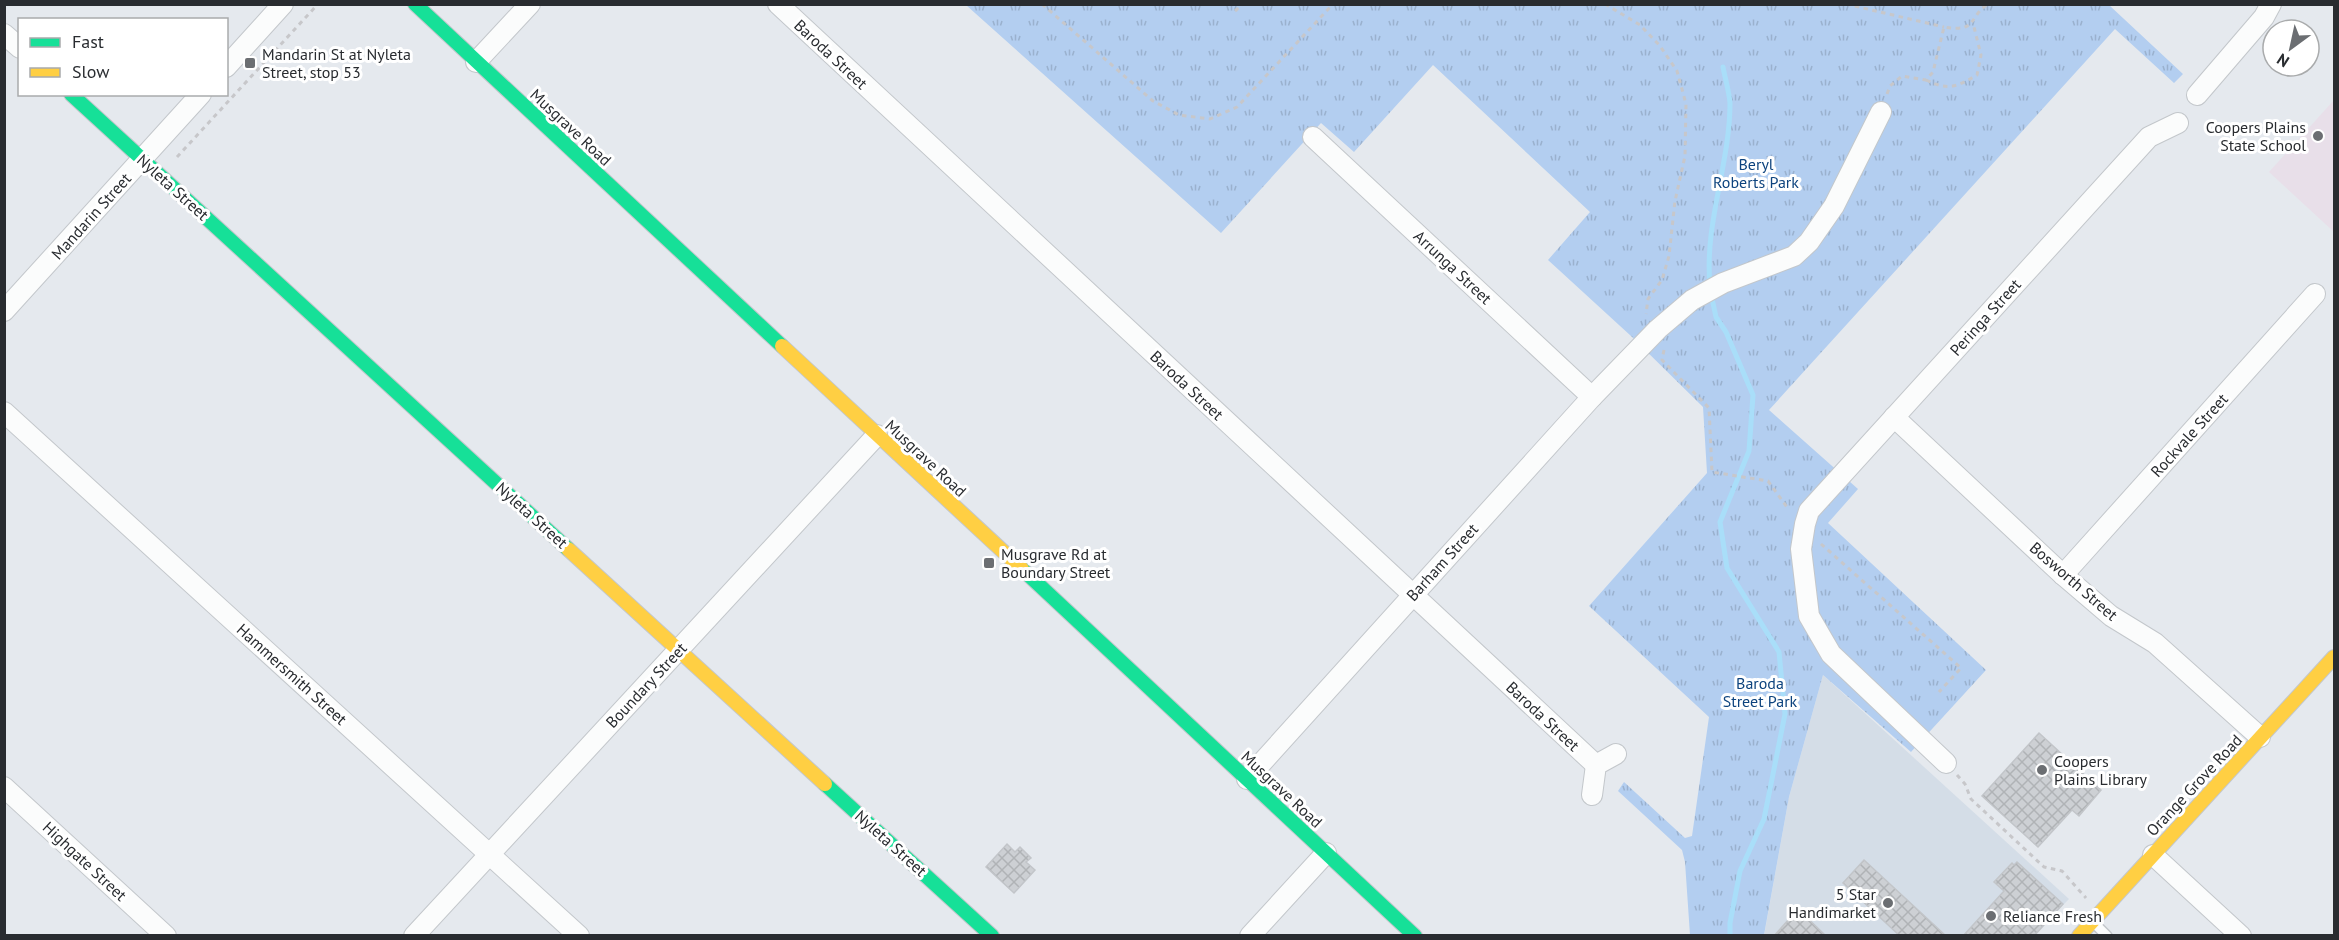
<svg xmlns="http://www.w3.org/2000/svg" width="2339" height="940" font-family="'PT Sans',sans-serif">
  <defs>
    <pattern id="grass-tufts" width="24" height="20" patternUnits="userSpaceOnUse" patternTransform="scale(1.5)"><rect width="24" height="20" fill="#b3cef0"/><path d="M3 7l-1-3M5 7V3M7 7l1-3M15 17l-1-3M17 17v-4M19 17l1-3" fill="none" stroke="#9ab1ce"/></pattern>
    <pattern id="building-cross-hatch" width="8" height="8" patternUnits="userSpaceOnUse" patternTransform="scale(1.5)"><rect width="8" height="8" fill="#cdd0d4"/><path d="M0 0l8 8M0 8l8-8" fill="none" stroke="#b0b3b6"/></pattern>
  </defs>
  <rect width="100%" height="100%" fill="#e5e9ee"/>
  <polygon fill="#d4dde7" points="1823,675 2069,899 2034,935 1764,936 1789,797"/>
  <polygon fill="#e8dfe9" points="2334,100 2334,232 2269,172"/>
  <polygon fill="url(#grass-tufts)" points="966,5 2109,5 2183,74 2174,83 2115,29 1769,410 1858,489 1828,523 1986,670 1911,752 1823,675 1789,797 1764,935 1690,935 1685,862 1682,850 1618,791 1624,782 1685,838 1692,836 1709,717 1589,606 1707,473 1703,407 1631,336 1548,260 1590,212 1433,65 1354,152 1321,123 1221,233"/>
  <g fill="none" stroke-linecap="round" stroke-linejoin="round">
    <g stroke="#a9def9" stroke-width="5">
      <path d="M1710,285C1704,224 1730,164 1730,103C1729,91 1725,78 1723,67"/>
      <polyline points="1711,294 1716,317 1726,332 1753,395 1749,451 1720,522 1727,568 1779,652 1785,714 1764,819 1740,871 1730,923 1730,936"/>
    </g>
  </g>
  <g fill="url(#building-cross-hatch)" stroke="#c2c5c9" stroke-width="1.5">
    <polygon points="2039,733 2101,790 2079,816 2072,810 2038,847 1982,796"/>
    <polygon points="1007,844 1015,852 1020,847 1031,858 1026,862 1035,870 1014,893 986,867"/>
    <polygon points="1864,860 1946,936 1900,936 1843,883"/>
    <polygon points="2017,862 2063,904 2034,936 1963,936 2004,891 1994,882 2012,863 2014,865"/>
    <polygon points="1798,909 1826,936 1774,936"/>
  </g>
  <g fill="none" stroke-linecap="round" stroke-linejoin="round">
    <defs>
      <polyline id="lane" points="2094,923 2107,936"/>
      <g id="street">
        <polyline points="778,4 1596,765"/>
        <polyline points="4,34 20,48"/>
        <polyline points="476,62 530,4"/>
        <polyline points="226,67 283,4"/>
        <polyline points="2197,95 2264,17 2271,4"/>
        <polyline points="1313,137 1592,397"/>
        <polyline points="4,311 201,94"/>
        <polyline points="4,412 579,936"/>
        <polyline points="1894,417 2063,575 2111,616 2155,643 2260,737"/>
        <polyline points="2063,575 2315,294"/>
        <polyline points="1946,763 1831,654 1809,616 1801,549 1805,524 1809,511 2149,137 2178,123"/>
        <polyline points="1247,779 1592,397 1658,329 1692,300 1723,283 1794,256 1809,242 1834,206 1881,112"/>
        <polyline points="4,787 166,936"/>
        <polyline points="1592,795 1596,765 1616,754"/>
        <polyline points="2153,855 2241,936"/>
        <polyline points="414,936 877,435"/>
        <polyline points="1250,936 1326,853"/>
      </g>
      <g id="fast">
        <polyline points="415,4 782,346"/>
        <polyline points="71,94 568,549"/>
        <polyline points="1022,569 1415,936"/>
        <polyline points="825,784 992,936"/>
      </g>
      <g id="slow">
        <polyline points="782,346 1022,569"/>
        <polyline points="568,549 825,784"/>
        <polyline points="2079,936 2334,657"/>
      </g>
    </defs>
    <use href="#lane" stroke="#c3c7cb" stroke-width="12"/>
    <use href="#street" stroke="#c3c7cb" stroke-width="22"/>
    <use href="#fast" stroke="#c3c7cb" stroke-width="16"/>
    <use href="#slow" stroke="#c3c7cb" stroke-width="16"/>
    <g stroke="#c7c7ca" stroke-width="3" stroke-dasharray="4.5 4.5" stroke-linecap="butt">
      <polyline points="1042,4 1153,101 1179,115 1210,119 1237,107 1333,4"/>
      <polyline points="1605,4 1640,25 1660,46 1677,71 1686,104 1685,156 1675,201 1669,256 1662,280 1648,299 1646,314"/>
      <polyline points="1846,4 1944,27"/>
      <polyline points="1235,11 1243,4"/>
      <path d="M1926,80C1949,91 1956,87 1977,75L1981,55L1973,23"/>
      <path d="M1887,94L1890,86L1902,76L1926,80L1933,72L1944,27C1978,33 1968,17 1988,4"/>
      <polyline points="177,157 318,4"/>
      <polyline points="1664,350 1662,360 1709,408 1712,472 1768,481 1789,510"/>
      <polyline points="1821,544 1961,668 1939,692"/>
      <polyline points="1957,775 1965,784 1971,799 2044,867 2062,871 2086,898"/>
    </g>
    <use href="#lane" stroke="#fbfcfc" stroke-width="9"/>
    <use href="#street" stroke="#fbfcfc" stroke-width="20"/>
    <use href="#fast" stroke="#16e098" stroke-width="14"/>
    <use href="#slow" stroke="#ffcf43" stroke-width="14"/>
  </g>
  <g fill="#6b6e72" stroke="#fff" stroke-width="2">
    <rect x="244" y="57" width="12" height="12" rx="3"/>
    <circle cx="2318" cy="136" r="6"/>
    <rect x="983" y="557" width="12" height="12" rx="3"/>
    <circle cx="2042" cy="770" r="6"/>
    <circle cx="1888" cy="903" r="6"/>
    <circle cx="1991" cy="916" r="6"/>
  </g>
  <g text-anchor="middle" stroke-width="6" stroke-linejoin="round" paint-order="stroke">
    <g font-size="16" fill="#292c30" stroke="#fff" text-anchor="start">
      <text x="262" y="60">Mandarin St at Nyleta<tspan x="262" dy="18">Street, stop 53</tspan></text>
      <text x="2306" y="133" text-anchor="end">Coopers Plains<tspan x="2306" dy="18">State School</tspan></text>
      <text x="1001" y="560">Musgrave Rd at<tspan x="1001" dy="18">Boundary Street</tspan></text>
      <text x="2054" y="767">Coopers<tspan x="2054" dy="18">Plains Library</tspan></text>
      <text x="1876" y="900" text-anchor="end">5 Star<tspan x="1876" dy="18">Handimarket</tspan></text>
      <text x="2003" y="922">Reliance Fresh</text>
    </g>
    <g font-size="16" fill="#292c30" stroke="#fff">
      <text transform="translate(831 54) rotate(43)" y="6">Baroda Street</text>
      <text transform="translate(571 127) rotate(43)" y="6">Musgrave Road</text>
      <text transform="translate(173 187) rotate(42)" y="6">Nyleta Street</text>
      <text transform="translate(91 216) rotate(-48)" y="6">Mandarin Street</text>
      <text transform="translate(1453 267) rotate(43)" y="6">Arrunga Street</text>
      <text transform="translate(1985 317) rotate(-48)" y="6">Peringa Street</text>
      <text transform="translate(1187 385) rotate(43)" y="6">Baroda Street</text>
      <text transform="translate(2189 435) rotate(-48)" y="6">Rockvale Street</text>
      <text transform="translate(926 458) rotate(43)" y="6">Musgrave Road</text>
      <text transform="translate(532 515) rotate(42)" y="6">Nyleta Street</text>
      <text transform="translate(1442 562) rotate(-48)" y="6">Barham Street</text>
      <text transform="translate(2074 581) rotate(41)" y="6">Bosworth Street</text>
      <text transform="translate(292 674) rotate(42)" y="6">Hammersmith Street</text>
      <text transform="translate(646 685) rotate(-47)" y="6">Boundary Street</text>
      <text transform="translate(1543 716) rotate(43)" y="6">Baroda Street</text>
      <text transform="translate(2194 785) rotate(-47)" y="6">Orange Grove Road</text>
      <text transform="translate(1282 789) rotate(43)" y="6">Musgrave Road</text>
      <text transform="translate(891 843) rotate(42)" y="6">Nyleta Street</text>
      <text transform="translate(85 861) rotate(43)" y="6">Highgate Street</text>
    </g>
    <g font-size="16" fill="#0d437e" stroke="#fff">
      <text x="1756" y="170">Beryl<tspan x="1756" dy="18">Roberts Park</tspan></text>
      <text x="1760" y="689">Baroda<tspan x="1760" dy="18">Street Park</tspan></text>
    </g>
  </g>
  <rect width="2339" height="940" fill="none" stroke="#292c30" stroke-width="12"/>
  <rect x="18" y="18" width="210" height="78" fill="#ffffff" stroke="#a9abac" stroke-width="1.5"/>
  <rect x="30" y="38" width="30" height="9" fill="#16e098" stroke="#a9abac" stroke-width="1.5"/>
  <text x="72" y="48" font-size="18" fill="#292c30">Fast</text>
  <rect x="30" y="68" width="30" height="9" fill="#ffcf43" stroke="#a9abac" stroke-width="1.5"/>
  <text x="72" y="78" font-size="18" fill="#292c30">Slow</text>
  <g transform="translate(2291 48) rotate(213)"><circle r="28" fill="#ffffff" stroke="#a9abac" stroke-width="1.5"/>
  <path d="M0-4.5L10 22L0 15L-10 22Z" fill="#6b6e72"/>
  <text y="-9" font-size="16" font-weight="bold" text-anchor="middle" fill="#292c30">N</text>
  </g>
</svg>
